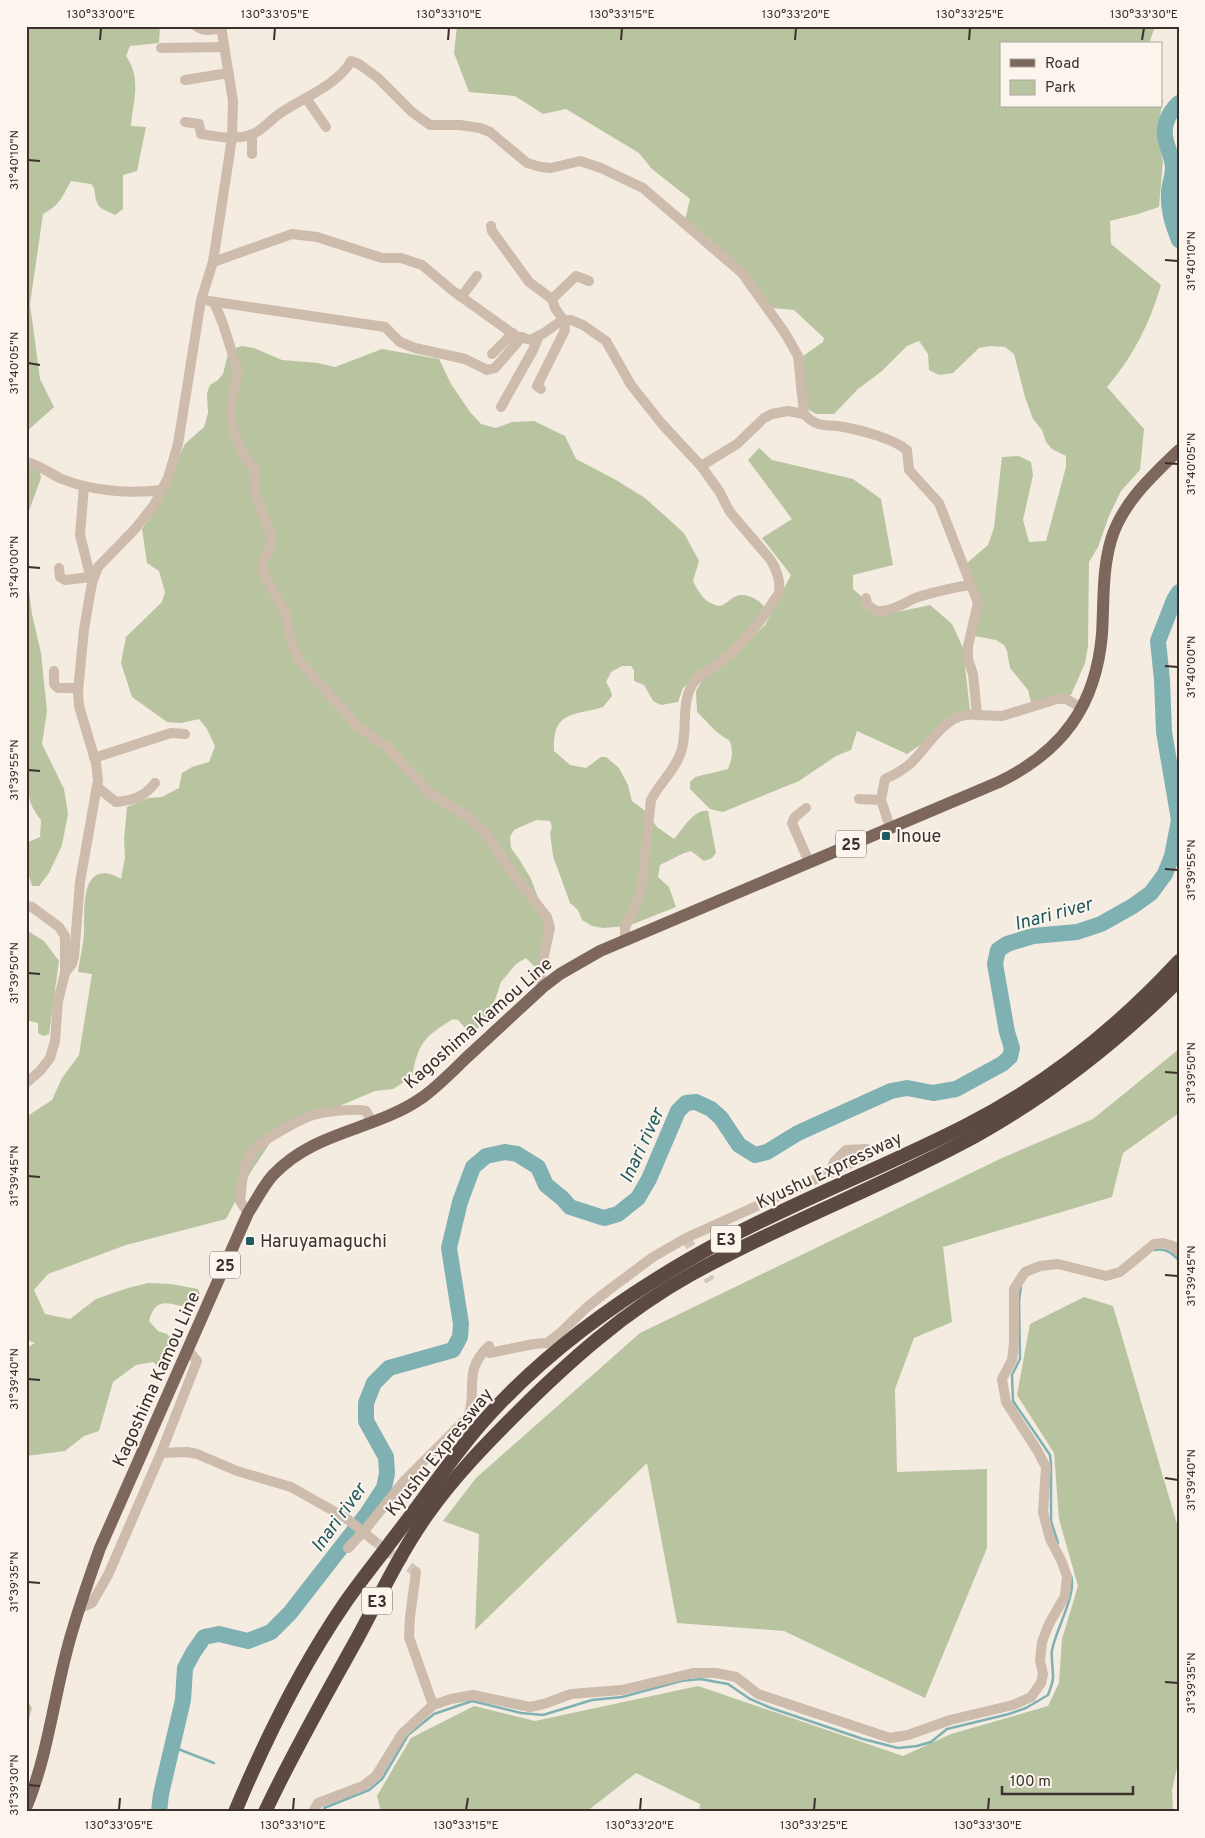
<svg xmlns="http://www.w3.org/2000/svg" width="1205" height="1838" font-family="Overpass,sans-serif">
  <rect width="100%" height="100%" fill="#f4ebe1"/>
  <g fill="#b8c4a0">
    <path d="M26,26H160L159,43L130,46L126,56C142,79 133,100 131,126L146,127L137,171L123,175V209L115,215C107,211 98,209 96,200C94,193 96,189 91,184L71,181C62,197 60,205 43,214L30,304L40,379L54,407L26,432Z"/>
    <path d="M457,26H1155L1149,44H1001V106H1161V98L1163,101L1157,131L1163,161L1159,207L1138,214L1110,221L1111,244L1161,285C1150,323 1133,357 1107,387L1144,429L1140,470L1121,491L1109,516L1098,547L1089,562L1088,646L1085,663L1071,695H1059L1031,702L1028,690L1010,668L1007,651L1004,645L996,640L975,636L981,607L967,563L988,545L994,528L1002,457L1019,456L1031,462L1033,475L1023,520L1029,542L1046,541L1066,467V456L1052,449L1046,442L1042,430L1033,419L1025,397L1014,354L1005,347L991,346L979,348L953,373L939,375L929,370L928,354L919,341L907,346L882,371L858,389L834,414H816L806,408L803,356L823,342L824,338L794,310L773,308L685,220L690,199L652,169L639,153L566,109L543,114L515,96L469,92L454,53Z"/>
    <path d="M242,346L254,348L282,360L318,363L335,367L382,349L439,359L451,384L470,412L481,424L496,428L512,422L534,421L565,436L576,459L616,480L645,498L684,533L699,561L693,581C699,594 706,604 720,606C726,604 729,600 734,597C744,591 760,599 765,608L739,642L683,688L678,702L661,705L653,701L644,685L634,681V670L631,666H622L611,672L606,682L610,689L612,696L603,707C574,716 552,710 554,751L570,765L586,768L601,757H606L619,768L628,785L632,801L644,810L657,827L674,839C683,830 693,809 708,811L716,853L712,858L704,861L691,851L684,853L660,865L658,877L669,887L676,907L628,926L603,928L592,926L582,920L578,910L570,903L553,856L550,833L552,827L550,821L537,820L527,824L514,830L510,837L511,848L519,859L531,879L548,925L537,969L526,958L516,964L501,982L490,1015L477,1029L469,1032L458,1020L453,1019C424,1037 418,1043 412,1077L393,1089L375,1091L323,1113L272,1140L250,1173L226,1219L126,1245L48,1274L34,1290L45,1314L70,1319L96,1299L128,1288L148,1283L171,1284L198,1289L200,1294L196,1306C177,1311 157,1289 149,1321L158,1331L167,1334L177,1344L168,1369L162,1370L153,1362L136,1365L113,1382L99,1431L84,1436L65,1451L26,1456V1348L35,1343L26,1340V1117L52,1100L62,1078L79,1055L92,974L78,972C80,958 84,943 84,929C85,912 80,867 110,874C114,875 117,877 121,879L125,858L124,839L127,807L148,798L162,797L179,788L182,773L192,767L209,762L215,746L207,729L199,719L181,723L167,722L132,697L121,663L126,637L162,602L165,592L159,571L147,563L142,529L152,515L185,444L204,427L208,413L207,393L210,385L218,380L223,374L229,350Z"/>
    <path d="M759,448L772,460L853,479L881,499L893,565L853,575V589L883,615L930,605L952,624L963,648L970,711L907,754L857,731L851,750L836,756L799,781L723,812L710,809L690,789V782L695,777L728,769C732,759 734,750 729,740C716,734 707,721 697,712L696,691L702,680L718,670L765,625L791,575L762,538L792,519L748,460Z"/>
    <polygon points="26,466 40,472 41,478 26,519"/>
    <path d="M26,565L32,614L41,653L47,711L42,744L64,789L68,814L62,845L49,873L39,886H32L28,873L29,867L26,866V843L40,837L41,820C35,812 29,804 29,793C28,785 30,785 26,777Z"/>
    <polygon points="26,930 44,941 59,961 49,1034 44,1036 38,1033 38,1023 26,1020"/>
    <polygon points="1179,1049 1179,1113 1123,1153 1112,1197 943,1247 952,1322 914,1338 895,1389 897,1472 987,1469 987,1548 925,1698 784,1631 677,1623 647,1463 475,1630 479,1534 443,1521 476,1478 640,1333 1000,1159 1093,1119"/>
    <polygon points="1084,1297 1113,1306 1179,1531 1179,1759 1172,1790 1173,1812 699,1812 700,1804 636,1773 586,1812 381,1812 377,1796 411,1738 474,1706 535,1721 698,1686 903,1756 951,1734 1048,1706 1059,1683 1062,1639 1078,1586 1059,1519 1054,1453 1017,1395 1030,1324"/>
    <polygon points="26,1698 32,1708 26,1729"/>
  </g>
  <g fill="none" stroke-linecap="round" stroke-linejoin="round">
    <g stroke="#7fb0b2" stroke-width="2.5">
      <path d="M1154,1250C1165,1248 1171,1252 1179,1260"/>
      <polyline points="1021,1286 1019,1301 1020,1359 1012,1375 1013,1401 1050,1455 1051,1464 1051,1521 1058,1543"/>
      <polyline points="173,1747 214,1763"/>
      <path d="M324,1808L369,1790L382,1779L408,1735L434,1714L472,1701L521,1713L543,1715L592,1700L622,1697L681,1681L700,1679L728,1684L750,1699L771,1708L863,1739L898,1748L917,1746L931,1742L947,1729L1009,1714L1026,1708L1048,1695C1050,1689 1053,1683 1053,1677C1053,1668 1051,1658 1052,1650C1056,1629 1077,1594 1071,1576"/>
    </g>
    <g stroke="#7fb0b2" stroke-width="16">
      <path d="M1179,103C1168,113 1162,127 1166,141C1168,150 1173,158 1173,168C1173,175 1170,183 1169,191C1168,209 1172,223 1179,240"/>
      <polyline points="159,1812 161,1794 183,1700 185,1668 193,1653 204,1637 219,1634 248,1641 271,1632 290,1613 367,1514 384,1488 387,1473 386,1457 366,1421 366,1403 374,1383 389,1368 453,1350 460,1337 461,1324 449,1248 460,1202 473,1167 486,1156 505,1152 517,1154 538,1167 546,1185 562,1198 570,1207 604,1218 618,1214 638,1198 649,1179 678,1111 686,1103 696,1102 711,1109 721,1118 739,1145 755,1155 767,1152 798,1133 891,1091 907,1088 933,1093 956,1089 1002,1064 1010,1057 1012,1048 1007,1032 995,964 998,950 1007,944 1033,936 1077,932 1101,924 1133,906 1151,893 1165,874 1172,856 1179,820 1164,732 1162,680 1158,641 1174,600 1179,592"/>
    </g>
    <g stroke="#cfc6bd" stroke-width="10" stroke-dasharray="10 5" stroke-linecap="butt">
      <polyline points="686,1238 710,1281"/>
      <polyline points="373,1540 416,1572"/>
    </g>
    <g stroke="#cdbbac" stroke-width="10">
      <path d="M196,26C204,32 212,30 221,28"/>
      <polyline points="161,48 224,47"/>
      <polyline points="185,80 229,73"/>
      <polyline points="306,98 326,127"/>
      <path d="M185,122L199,124L201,134C218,137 234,140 251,135C262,131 272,118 282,112C303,98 339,84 351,61L359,64L378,78L412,112L430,125H460L480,128L490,132L527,163L541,167L551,168L580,161L601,168L643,188L742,273L785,333L798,356L804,414C820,430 824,423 844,427C861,430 894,439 907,450L909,470L939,503L978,603L968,646V659L973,674L977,715L1002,716L1057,699H1066L1082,708"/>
      <polyline points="252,134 252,154"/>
      <polyline points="491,226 492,231 529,282 552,299 555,308 564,321 565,330 537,386 541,389"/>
      <path d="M213,262L292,234L317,237L382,258H401L422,265L453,291L516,336L531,340L544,333L561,321L571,320L583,325L606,341L631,385L662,424L701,466L719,491L730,512L770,559C776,568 781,581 779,592C778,596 773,601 771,605C757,627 739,648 718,664C710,670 700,674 694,682C680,702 688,727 682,749C676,770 660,782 651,800L641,892L625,928V939"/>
      <polyline points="461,297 477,276"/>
      <polyline points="552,299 576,276 589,281"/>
      <polyline points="209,301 385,327 400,342 415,348 465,359 487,370 495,368 522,337"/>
      <path d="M214,302L223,324L237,368C239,382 232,393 231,407C229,425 241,456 254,468L255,494L271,534L270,546L263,562V573L285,612L291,641L297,658L358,727L387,747L432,795L464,814L483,830L514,875L547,917L550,928L540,974L543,987"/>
      <polyline points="492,354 513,333"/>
      <polyline points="501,407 533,350 539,336"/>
      <path d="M26,462C39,464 50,474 62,479C91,491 131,494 162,490"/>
      <polyline points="701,466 737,444 764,418 772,414 788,411 804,414"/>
      <polyline points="84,486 80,535 92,583"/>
      <polyline points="59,568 60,577 65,580 90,577"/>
      <path d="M866,598L867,604C871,608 874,611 880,611C892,611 903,604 913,599C931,592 952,588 970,585"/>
      <polyline points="54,671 54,684 58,688 78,688"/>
      <polyline points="94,758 171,733 185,734"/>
      <path d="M97,787L116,802C134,800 144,797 155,783"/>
      <polyline points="859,799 881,800"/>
      <polyline points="806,808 795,817 792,823 809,862"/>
      <path d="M890,827L881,800L885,779C894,775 903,770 911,763C930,745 946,710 977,715"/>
      <polyline points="26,906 32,907 59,927 65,936 65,973 58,1001 55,1041 50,1058 40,1071 26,1083"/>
      <polyline points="65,973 72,964 74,957 80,882 98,780 96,763 79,706 78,691 84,629 92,583 98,567 135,529 154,505 168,478 178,444 201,300 213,262 232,138 233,101 221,26"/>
      <path d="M248,1213L240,1201C242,1182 242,1165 254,1150C262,1140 297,1121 310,1116C320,1112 356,1108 366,1111L372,1122"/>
      <polyline points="188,1350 197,1361 161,1453 187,1452 197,1454 237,1471 291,1487 346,1518 373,1540"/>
      <path d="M348,1548L364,1531L405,1480L468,1417C478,1390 462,1371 489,1346V1353L534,1344L547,1343L559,1334L586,1308L610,1289L653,1257L686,1238L867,1156L866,1149L846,1150L834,1162L831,1170"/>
      <polyline points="416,1572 410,1617 409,1637 433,1705"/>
      <polyline points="79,1609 92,1603 108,1575 161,1453"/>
      <polyline points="313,1812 318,1803 363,1786 376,1776 402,1734 433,1705 451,1699 473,1695 530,1707 544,1704 571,1694 622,1690 693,1673 716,1673 736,1677 758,1694 890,1738 908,1735 950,1720 1013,1705 1031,1697 1041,1683 1043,1674 1040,1661 1042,1642 1049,1624 1065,1596 1067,1576 1061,1560 1050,1539 1043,1512 1046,1467 1037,1450 1006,1402 1002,1379 1012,1360 1014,1343 1014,1289 1025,1272 1040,1266 1058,1264 1106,1276 1120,1272 1154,1244 1163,1243 1173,1246 1179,1252"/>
    </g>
    <path stroke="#7d675c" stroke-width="12" d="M26,1808C47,1758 53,1703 67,1650C76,1615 88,1582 100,1548L248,1213C256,1201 263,1186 273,1175C315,1130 375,1131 423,1097C438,1086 452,1072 465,1059C491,1035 517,1011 543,987L560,974L600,951L999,782C1063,751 1096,705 1102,634C1104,602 1102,571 1111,540C1122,503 1152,476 1179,450"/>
    <g stroke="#5c4a42" stroke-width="14">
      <path d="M235,1812C265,1740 301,1667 345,1603C361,1580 379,1558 396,1535C424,1499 450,1460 480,1425C547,1348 634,1288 724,1240C803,1198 887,1166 967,1125C1047,1084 1118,1027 1179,961"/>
      <path d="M265,1812C293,1752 326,1695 358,1637C380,1596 400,1553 427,1515C453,1478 484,1446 516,1414C569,1361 624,1312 690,1275C783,1223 884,1186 977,1135C1052,1093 1118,1041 1179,980"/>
    </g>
  </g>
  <path fill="none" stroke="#3b302b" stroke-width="2" d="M100,40L101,28M274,40L275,28M448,40L449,28M621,40L622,28M795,40L796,28M969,40L970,28M1142,40L1144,28M28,160L40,161M1165,260L1178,261M28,363L40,365M1165,463L1178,464M28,567L40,568M1165,666L1178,667M28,770L40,771M1165,869L1178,870M28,973L40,974M1165,1072L1178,1073M28,1176L40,1177M1165,1275L1178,1276M28,1379L40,1380M1165,1478L1178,1480M28,1582L40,1583M1165,1682L1178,1683M28,1785L40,1786M119,1810L120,1798M293,1810L294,1798M466,1810L468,1798M640,1810L641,1798M814,1810L815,1798M988,1810L989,1798"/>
  <g fill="#1f5a5e" stroke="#fbf5ee" stroke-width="2">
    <rect x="881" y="831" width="10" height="10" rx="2.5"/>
    <rect x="245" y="1236" width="10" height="10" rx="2.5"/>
  </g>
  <g text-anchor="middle" stroke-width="4" stroke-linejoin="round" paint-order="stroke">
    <g fill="#fbf5ee" stroke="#756b66" stroke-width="1">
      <rect x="836" y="830.5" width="30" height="27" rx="4"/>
      <rect x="711" y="1225.5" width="30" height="27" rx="4"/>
      <rect x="210" y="1251.5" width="30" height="27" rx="4"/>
      <rect x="362" y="1587.5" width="30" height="27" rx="4"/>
    </g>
    <g font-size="16" font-weight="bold" fill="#3b302b">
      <text x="851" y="850">25</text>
      <text x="726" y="1245">E3</text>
      <text x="225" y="1271">25</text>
      <text x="377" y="1607">E3</text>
    </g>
    <g font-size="18" fill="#3b302b" stroke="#fbf5ee" text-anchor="start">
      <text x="896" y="842">Inoue</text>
      <text x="260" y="1247">Haruyamaguchi</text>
    </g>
    <g font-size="18" fill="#3b302b" stroke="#fbf5ee">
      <text transform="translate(478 1023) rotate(-41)" y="6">Kagoshima Kamou Line</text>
      <text transform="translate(829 1170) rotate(-25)" y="6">Kyushu Expressway</text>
      <text transform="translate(156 1379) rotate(-66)" y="6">Kagoshima Kamou Line</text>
      <text transform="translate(439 1452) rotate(-51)" y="6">Kyushu Expressway</text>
    </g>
    <g font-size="19" font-style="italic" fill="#1f5a5e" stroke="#fbf5ee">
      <text transform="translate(1053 913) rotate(-15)" y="7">Inari river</text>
      <text transform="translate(641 1145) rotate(-65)" y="7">Inari river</text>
      <text transform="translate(338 1517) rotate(-54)" y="7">Inari river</text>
    </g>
  </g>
  <rect width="1205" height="1838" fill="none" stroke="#fbf5ee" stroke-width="55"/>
  <rect x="1000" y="42" width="162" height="65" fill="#fbf5ee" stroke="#aea6a0"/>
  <rect x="1010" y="59" width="25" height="8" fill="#7d675c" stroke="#aea6a0"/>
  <text x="1045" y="68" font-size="15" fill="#3b302b">Road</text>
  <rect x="1010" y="80" width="25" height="15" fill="#b8c4a0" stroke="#aea6a0"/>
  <text x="1045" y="92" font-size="15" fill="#3b302b">Park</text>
  <path d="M1002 1786v8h131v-8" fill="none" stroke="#3b302b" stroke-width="2.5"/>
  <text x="1010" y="1786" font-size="15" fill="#3b302b" stroke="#fbf5ee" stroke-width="4" paint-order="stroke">100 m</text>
  <rect x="28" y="28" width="1150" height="1782" fill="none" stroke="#3b302b" stroke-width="2"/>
  <g font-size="12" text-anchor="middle" fill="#3b302b">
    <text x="101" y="18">130°33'00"E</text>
    <text x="275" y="18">130°33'05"E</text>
    <text x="449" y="18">130°33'10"E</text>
    <text x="622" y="18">130°33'15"E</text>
    <text x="796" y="18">130°33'20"E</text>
    <text x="970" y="18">130°33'25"E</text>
    <text x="1144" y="18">130°33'30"E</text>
    <text transform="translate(14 160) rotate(-90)" y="4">31°40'10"N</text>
    <text transform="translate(1191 261) rotate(-90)" y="4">31°40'10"N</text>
    <text transform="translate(14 363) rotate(-90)" y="4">31°40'05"N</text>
    <text transform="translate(1191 464) rotate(-90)" y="4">31°40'05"N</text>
    <text transform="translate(14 567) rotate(-90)" y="4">31°40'00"N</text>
    <text transform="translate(1191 667) rotate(-90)" y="4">31°40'00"N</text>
    <text transform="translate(14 770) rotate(-90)" y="4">31°39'55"N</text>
    <text transform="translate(1191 870) rotate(-90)" y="4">31°39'55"N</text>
    <text transform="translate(14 973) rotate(-90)" y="4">31°39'50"N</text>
    <text transform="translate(1191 1073) rotate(-90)" y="4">31°39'50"N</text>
    <text transform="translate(14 1176) rotate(-90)" y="4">31°39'45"N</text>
    <text transform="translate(1191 1276) rotate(-90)" y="4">31°39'45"N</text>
    <text transform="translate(14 1379) rotate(-90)" y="4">31°39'40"N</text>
    <text transform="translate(1191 1480) rotate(-90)" y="4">31°39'40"N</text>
    <text transform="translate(14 1582) rotate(-90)" y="4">31°39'35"N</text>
    <text transform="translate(1191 1683) rotate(-90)" y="4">31°39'35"N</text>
    <text transform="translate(14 1785) rotate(-90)" y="4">31°39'30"N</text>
    <text x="119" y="1829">130°33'05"E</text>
    <text x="293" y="1829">130°33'10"E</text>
    <text x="466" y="1829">130°33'15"E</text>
    <text x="640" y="1829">130°33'20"E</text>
    <text x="814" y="1829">130°33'25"E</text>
    <text x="988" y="1829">130°33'30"E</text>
  </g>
</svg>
